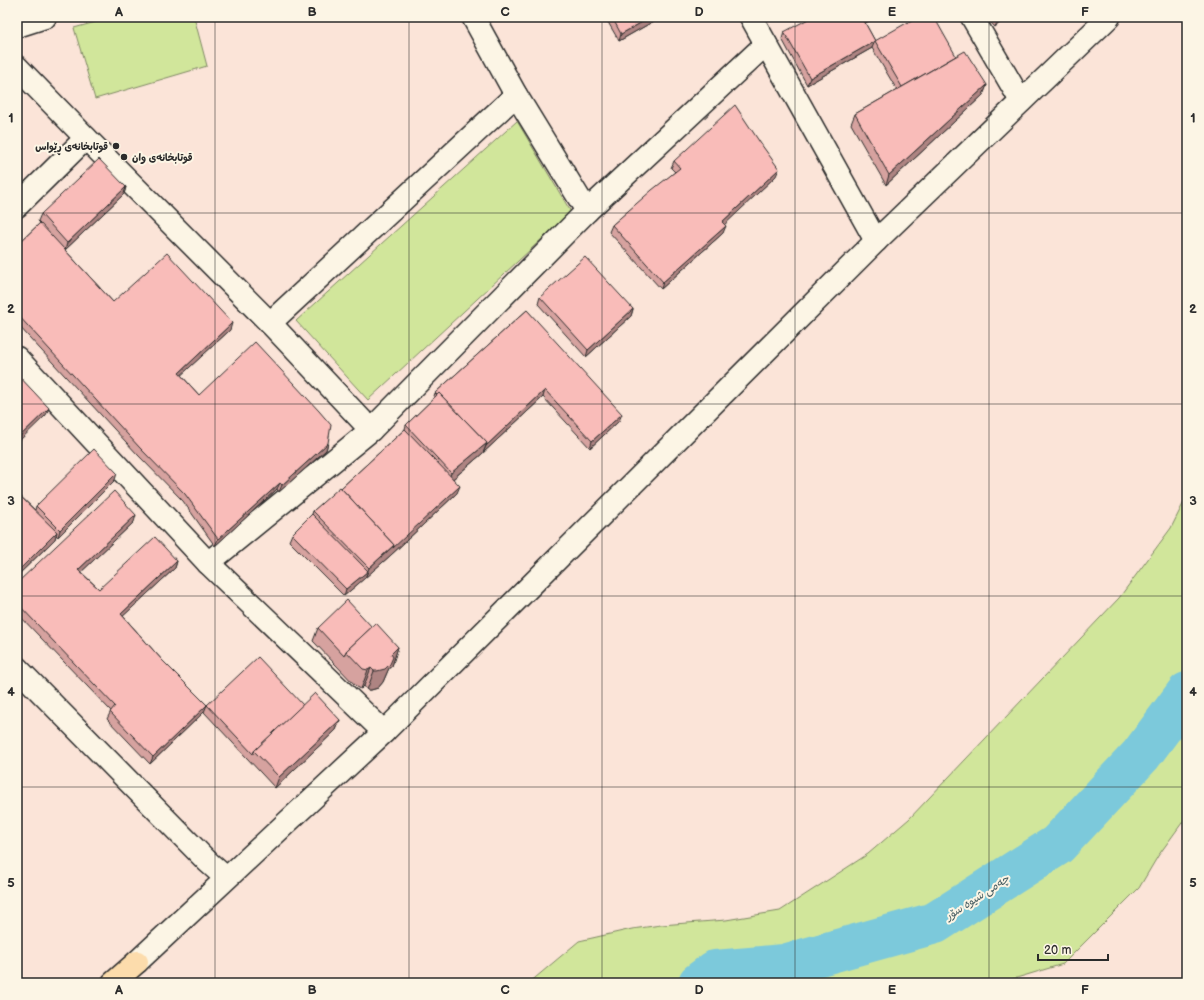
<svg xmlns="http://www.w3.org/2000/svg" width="1204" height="1000" font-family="'Balsamiq Sans','Playpen Sans Arabic',sans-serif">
  <rect width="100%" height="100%" fill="#fbe4d8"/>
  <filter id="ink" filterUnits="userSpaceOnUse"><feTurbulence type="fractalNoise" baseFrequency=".025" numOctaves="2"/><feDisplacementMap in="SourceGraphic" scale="8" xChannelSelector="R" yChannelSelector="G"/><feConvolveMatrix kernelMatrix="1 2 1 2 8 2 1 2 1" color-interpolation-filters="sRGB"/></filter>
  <g filter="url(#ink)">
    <g fill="#d1e69b" stroke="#7e8863">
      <polygon points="114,17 194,17 207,66 95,99 74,28"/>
      <polygon points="517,121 571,212 368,400 296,321"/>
      <polygon points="1187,496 1187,816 1158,856 1139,888 1063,964 1000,983 529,983 579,941 632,929 661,925 726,920 780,911 868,854 909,819 1119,598 1171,528"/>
    </g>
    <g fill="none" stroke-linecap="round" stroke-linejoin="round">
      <polyline stroke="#7cc9db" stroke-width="42" points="699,983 715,971 784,965 935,923 1057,845 1141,755 1187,693"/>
      <defs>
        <g id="minor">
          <polyline points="473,17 516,95 587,211"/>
          <polyline points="751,17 876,241"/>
          <polyline points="972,17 1021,101"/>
          <polyline points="17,26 45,17"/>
          <polyline points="17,67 86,138 270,323 371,430"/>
          <polyline points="17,206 86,138"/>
          <polyline points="270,323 516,95"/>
          <polyline points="17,358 208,563 384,732"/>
          <polyline points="208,563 371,430 587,211 766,44"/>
          <polyline points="17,668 208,862 226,878"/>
          <polyline points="137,962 384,732 876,241 1109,17"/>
        </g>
        <polyline id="highway" points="113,983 137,962"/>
      </defs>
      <use href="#minor" stroke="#2b2b2b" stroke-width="25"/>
      <use href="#highway" stroke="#2b2b2b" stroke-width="25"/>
      <use href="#minor" stroke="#fcf5e5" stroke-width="22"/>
      <use href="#highway" stroke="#fcdcac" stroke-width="22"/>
    </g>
    <g fill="#d6a29f" stroke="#2b2b2b">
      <polygon points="605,17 661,17 619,41"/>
      <polygon points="986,17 1006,17 995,27"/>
      <polygon points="865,23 875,41 956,56 987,85 983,95 886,185 851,124 855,114 897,90 872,48 807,85 782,39 784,32"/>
      <polygon points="674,161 776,176 724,224 723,233 661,289 609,232 612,225 675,172 671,168"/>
      <polygon points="126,187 124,194 65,250 113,302 230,330 181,375 199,395 328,443 326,450 279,492 277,489 215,546 183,501 138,455 17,324 17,245 40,223 38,221 41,214"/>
      <polygon points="540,297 633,309 631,316 586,357 538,304"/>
      <polygon points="527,310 619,421 590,448 543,397 483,453 453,479 457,493 391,555 344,596 289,541 292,534 312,514 313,511 341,488 405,429 406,425 433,399 435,393"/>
      <polygon points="115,480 58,537 56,535 55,539 17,576 17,493 35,510 36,506"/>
      <polygon points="134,522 81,572 99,589 177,561 175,568 123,616 162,660 207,705 303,705 340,720 336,730 275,788 204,712 150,764 107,719 111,711 17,613 17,583"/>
      <polygon points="372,627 398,647 392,666 389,668 383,682 378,688 371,690 367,690 364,686 361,689 357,687 313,641 318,628"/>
    </g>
    <g fill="#ae8482" stroke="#2b2b2b">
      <polygon points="651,17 661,17 619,41 621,34"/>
      <polygon points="866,17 876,17 860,26 863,19"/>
      <polygon points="1001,17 1006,17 995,27 998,20"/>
      <polygon points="875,41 872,48 807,85 810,78"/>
      <polygon points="21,82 18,89 17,90 17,86"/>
      <polygon points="987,85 983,95 886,185 889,175"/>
      <polygon points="779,169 776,176 720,229 722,222"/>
      <polygon points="126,187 124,194 65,250 67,243"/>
      <polygon points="726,226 723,233 661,289 663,282"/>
      <polygon points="633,309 631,316 586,357 588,350"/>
      <polygon points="232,323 230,330 176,380 179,373"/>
      <polygon points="545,390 543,397 483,453 486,446"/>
      <polygon points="49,408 46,415 17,443 17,439"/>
      <polygon points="622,414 619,421 590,448 592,441"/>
      <polygon points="328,443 326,450 279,492 282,485"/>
      <polygon points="487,443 483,453 448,483 451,473"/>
      <polygon points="117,473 115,480 58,537 60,530"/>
      <polygon points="280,483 277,489 215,546 218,539"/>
      <polygon points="460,486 457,493 391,555 365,578 369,568"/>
      <polygon points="136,515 134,522 76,577 78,570"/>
      <polygon points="57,532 55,539 17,576 17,572"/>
      <polygon points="177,561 175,568 119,620 121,614"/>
      <polygon points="368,571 365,578 344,596 346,589"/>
      <polygon points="398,647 392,666 389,668 383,682 378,688 371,690 367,690 374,671"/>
      <polygon points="371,668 364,686 361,689 368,670"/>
      <polygon points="207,705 204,712 150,764 153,757"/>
      <polygon points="340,720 336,730 275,788 279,777"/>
    </g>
    <g fill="#f9bcb9" stroke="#2b2b2b">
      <polygon points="612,17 651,17 621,34"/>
      <polygon points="812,17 866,17 863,19 875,41 810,78 784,32"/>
      <polygon points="917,17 934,17 956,56 902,87 875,41"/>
      <polygon points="995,17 1001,17 998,20"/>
      <polygon points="965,51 987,85 889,175 855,114"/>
      <polygon points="17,78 21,82 17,86"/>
      <polygon points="735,105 761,144 779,169 722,222 726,226 663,282 612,225 652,190 680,168 674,161"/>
      <polygon points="99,159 126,187 67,243 41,214"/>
      <polygon points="40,223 113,302 167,253 232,323 179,373 199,395 255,342 319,411 331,425 328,443 282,485 280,483 218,539 185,494 140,448 17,314 17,245"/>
      <polygon points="585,257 633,309 588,350 540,297"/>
      <polygon points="527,310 622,414 592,441 545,390 486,446 487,443 439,393 437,395 435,393"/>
      <polygon points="17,374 49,408 17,439"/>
      <polygon points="439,393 487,443 451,473 406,425"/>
      <polygon points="405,429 460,486 393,548 394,545 341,488"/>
      <polygon points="94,449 117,473 60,530 36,506"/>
      <polygon points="340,487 394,545 369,568 313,511"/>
      <polygon points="114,491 136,515 78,570 99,589 155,537 177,561 121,614 162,660 207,705 153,757 110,712 115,706 17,603 17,583"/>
      <polygon points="17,493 57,532 17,572"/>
      <polygon points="312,514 368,571 346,589 292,534"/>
      <polygon points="347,600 372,627 346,651 344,656 318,628"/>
      <polygon points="376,623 398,647 391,654 393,657 390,664 385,669 377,671 374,671 371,668 368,670 363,669 346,651"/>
      <polygon points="258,657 303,705 254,751 253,754 207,705"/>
      <polygon points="315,693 340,720 279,777 254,751"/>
    </g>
  </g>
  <path fill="none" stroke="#2b2b2b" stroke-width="1" stroke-opacity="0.55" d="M215,17V983M409,17V983M602,17V983M795,17V983M989,17V983M17,213H1187M17,404H1187M17,596H1187M17,787H1187"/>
  <g fill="#2b2b2b" stroke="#fcf5e5" stroke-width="1.5">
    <circle cx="116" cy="146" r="4"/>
    <circle cx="124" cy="157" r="4"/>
  </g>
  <g text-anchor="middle" stroke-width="4" stroke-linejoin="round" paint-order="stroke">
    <g font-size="10" font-weight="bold" fill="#2b2b2b" stroke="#fcf5e5" text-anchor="end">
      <text x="108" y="150">قوتابخانەی ڕێواس</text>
      <text x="132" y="161" text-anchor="start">قوتابخانەی وان</text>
    </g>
    <g font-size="11" font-style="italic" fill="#435a60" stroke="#fcf5e5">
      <text transform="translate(977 897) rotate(-33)" y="4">چەمی شیوە سۆر</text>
    </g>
  </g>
  <rect width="1204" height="1000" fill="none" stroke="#fcf5e5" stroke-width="44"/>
  <path d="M1038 954v6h70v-6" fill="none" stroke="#2b2b2b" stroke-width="2"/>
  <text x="1044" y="954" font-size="12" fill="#2b2b2b" stroke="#fcf5e5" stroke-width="3" paint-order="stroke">20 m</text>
  <rect x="22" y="22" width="1160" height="956" fill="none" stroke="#2b2b2b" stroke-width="1.5"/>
  <g font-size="13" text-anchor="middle" font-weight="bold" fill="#2b2b2b">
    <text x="119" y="16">A</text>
    <text x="312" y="16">B</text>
    <text x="505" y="16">C</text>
    <text x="699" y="16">D</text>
    <text x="892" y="16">E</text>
    <text x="1085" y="16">F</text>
    <text x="11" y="122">1</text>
    <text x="1193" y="122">1</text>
    <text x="11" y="313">2</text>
    <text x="1193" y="313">2</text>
    <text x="11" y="505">3</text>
    <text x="1193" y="505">3</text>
    <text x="11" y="696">4</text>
    <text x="1193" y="696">4</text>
    <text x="11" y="887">5</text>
    <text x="1193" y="887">5</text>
    <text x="119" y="994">A</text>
    <text x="312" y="994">B</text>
    <text x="505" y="994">C</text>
    <text x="699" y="994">D</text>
    <text x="892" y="994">E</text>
    <text x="1085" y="994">F</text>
  </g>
</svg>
